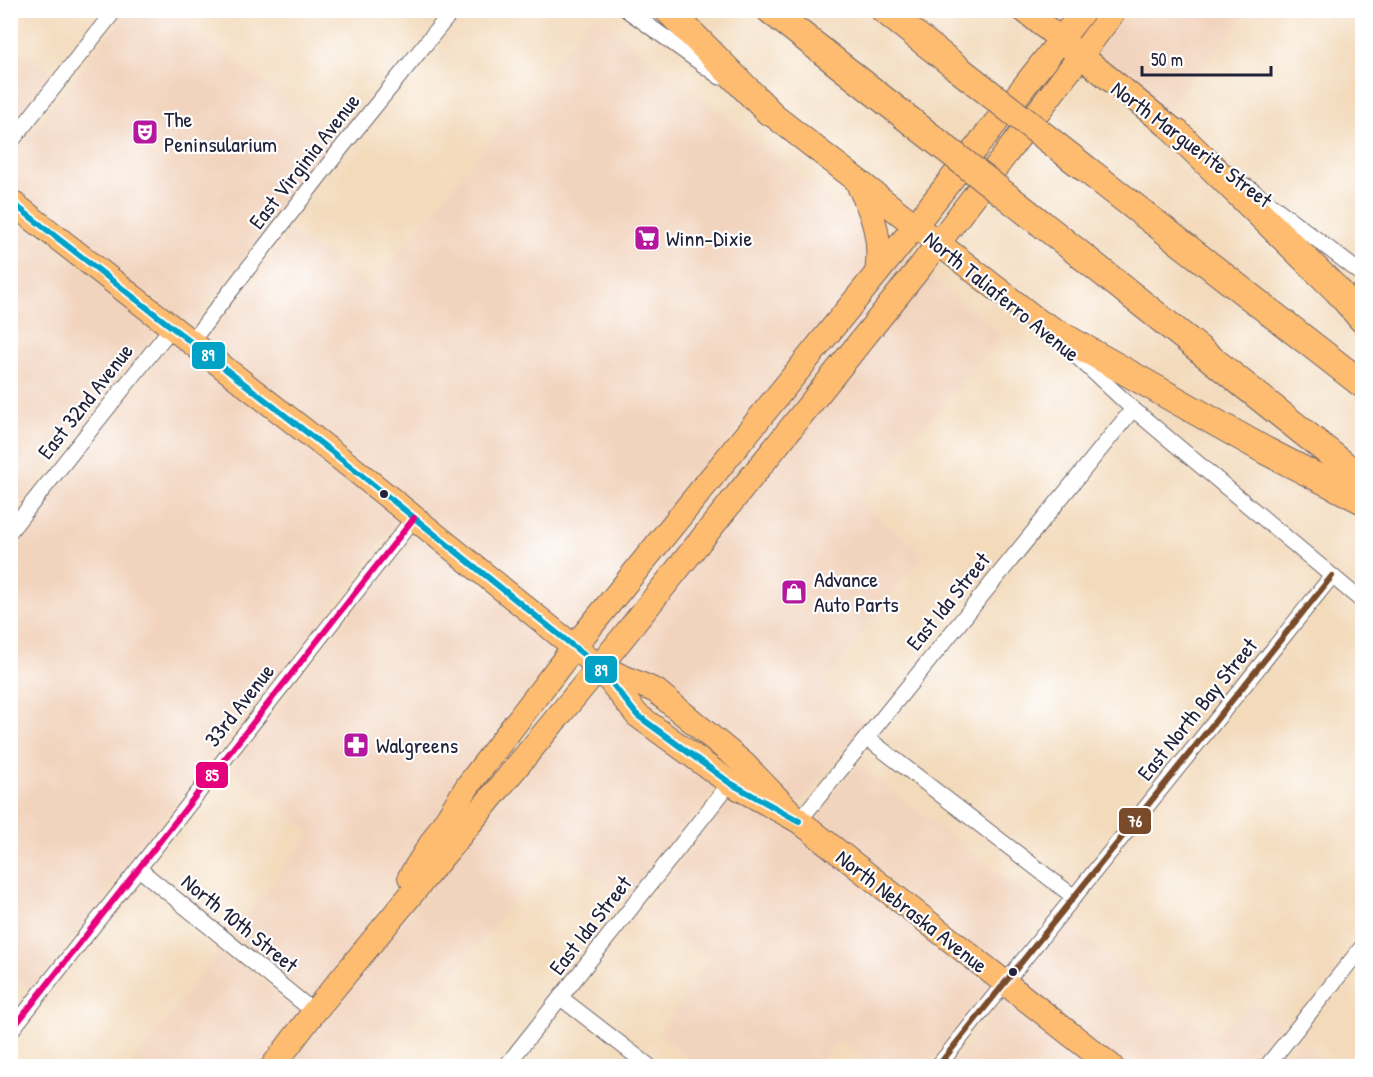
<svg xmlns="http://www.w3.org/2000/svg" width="1373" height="1077" font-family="'Patrick Hand',sans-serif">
  <rect width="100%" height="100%" fill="#fff"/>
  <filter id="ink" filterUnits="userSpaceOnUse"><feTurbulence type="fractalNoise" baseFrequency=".0167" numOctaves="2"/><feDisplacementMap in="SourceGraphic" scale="12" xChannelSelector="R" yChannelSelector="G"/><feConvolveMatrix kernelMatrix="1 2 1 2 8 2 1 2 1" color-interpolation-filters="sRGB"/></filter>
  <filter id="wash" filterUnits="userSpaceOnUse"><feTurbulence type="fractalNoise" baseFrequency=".008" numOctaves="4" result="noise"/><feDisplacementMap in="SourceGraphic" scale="24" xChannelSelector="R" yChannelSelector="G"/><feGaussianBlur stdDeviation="1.35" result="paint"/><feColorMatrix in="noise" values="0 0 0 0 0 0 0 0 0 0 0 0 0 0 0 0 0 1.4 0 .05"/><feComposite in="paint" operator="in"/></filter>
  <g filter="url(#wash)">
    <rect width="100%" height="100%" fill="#f3dabb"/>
    <g fill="#f2d4be">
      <polygon points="128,11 168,11 338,137 273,217 274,218 189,329 11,190 10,159"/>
      <polygon points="1127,11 1249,11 1165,111 1093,55"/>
      <polygon points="594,15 867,228 868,269 572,634 205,341 291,230 371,287"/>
      <polygon points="11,43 53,73 11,127"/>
      <polygon points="11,212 159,328 11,515"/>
      <polygon points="903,257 911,262 597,653 588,646 881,284 885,285 886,278"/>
      <polygon points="927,275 1003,335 857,502 924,554 824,684 865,724 797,807 615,663"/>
      <polygon points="175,340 401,518 215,756 213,754 30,992 10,977 10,547"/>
      <polygon points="416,531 561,648 461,778 345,960 312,999 233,934 311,833 231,768"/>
      <polygon points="600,682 716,785 626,899 557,849 376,1066 285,1066 322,1018"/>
      <polygon points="857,765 1049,912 1002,970 812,821"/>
      <polygon points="733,795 793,828 991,984 926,1066 878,1066 840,1041 815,1066 696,1066 660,1034 708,959 643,911"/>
      <polygon points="1065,924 1213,1036 1254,1002 1286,1029 1256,1066 1125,1066 1018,982"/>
      <polygon points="222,948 301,1013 260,1066 130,1066"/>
      <polygon points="1007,996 1096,1066 951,1066"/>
      <polygon points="1301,1042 1331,1066 1282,1066"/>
    </g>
  </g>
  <g filter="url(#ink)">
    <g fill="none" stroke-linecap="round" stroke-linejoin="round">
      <defs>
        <g id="street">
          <polyline points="627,10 720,77"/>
          <polyline points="10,143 115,10"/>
          <polyline points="1248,187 1362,274"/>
          <polyline points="191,342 342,147 453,10"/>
          <polyline points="1071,351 1133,409 1362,601"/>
          <polyline points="10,531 172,327"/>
          <polyline points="867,738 1074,897"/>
          <polyline points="799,821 1133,409"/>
          <polyline points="139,869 314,1012"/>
          <polyline points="561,998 649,1066"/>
          <polyline points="10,1032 414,518"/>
          <polyline points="506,1066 730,783"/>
          <polyline points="938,1066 1332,576"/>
          <polyline points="1267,1066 1362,947"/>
        </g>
        <g id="primary">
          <polyline points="1024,10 1177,133"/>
          <polyline points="769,112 1045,326"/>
          <path d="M859,186C874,215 882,241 877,273"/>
          <polyline points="10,201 355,470 599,667 637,715 730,783 799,821"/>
          <polyline points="602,668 656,691 744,764 799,821 1111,1066"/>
          <polyline points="410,877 469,784 574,647 899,246 1084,10"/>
          <polyline points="273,1066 314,1012 599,667 921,266 1115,10"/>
        </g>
        <g id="highway">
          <polyline points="668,10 769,112"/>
          <polyline points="770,10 912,122"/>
          <polyline points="884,10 956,67"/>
          <polyline points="1177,133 1338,291 1362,319"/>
          <polyline points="1086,169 1362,384"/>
          <polyline points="1042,224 1362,479"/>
          <polyline points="1045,326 1266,451 1362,500"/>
        </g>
      </defs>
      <use href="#street" stroke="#6b6268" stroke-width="17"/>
      <use href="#primary" stroke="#6b6268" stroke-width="26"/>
      <use href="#highway" stroke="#6b6268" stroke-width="29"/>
      <use href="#street" stroke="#fff" stroke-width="15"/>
      <use href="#primary" stroke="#febc70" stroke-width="24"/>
      <use href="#highway" stroke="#febc70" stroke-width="27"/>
      <defs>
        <g id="highway-bridge">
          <polyline points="956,67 1086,169"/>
          <polyline points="912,122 1042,224"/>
        </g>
      </defs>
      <use href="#highway-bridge" stroke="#6b6268" stroke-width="29" stroke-linecap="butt"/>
      <use href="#highway-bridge" stroke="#febc70" stroke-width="27"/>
      <defs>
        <polyline id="bus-1" points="10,201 355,470 599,667 637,715 730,783 799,821"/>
        <polyline id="bus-2" points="10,1032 414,518"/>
        <polyline id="bus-3" points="938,1066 1332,576"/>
      </defs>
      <use href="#bus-1" stroke="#fff" stroke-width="10"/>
      <use href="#bus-2" stroke="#fff" stroke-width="10"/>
      <use href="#bus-3" stroke="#fff" stroke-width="10"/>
      <use href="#bus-1" stroke="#02a2c7" stroke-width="6"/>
      <use href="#bus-2" stroke="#e5007d" stroke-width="6"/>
      <use href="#bus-3" stroke="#7a4b2a" stroke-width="6"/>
    </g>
  </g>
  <defs>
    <symbol id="theatre-square" viewBox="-11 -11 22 22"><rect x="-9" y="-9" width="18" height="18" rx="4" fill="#b5179e" stroke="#fff"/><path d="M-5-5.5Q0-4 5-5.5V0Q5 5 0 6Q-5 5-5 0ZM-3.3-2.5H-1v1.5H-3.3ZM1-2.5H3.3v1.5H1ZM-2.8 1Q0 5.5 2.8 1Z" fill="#fff"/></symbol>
    <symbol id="supermarket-square" viewBox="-11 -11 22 22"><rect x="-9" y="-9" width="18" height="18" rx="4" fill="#b5179e" stroke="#fff"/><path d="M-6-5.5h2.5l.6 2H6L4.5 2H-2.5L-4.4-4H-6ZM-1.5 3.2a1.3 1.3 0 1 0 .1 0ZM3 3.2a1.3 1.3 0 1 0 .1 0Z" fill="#fff"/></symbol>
    <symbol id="shop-square" viewBox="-11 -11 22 22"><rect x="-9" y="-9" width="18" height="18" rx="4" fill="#b5179e" stroke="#fff"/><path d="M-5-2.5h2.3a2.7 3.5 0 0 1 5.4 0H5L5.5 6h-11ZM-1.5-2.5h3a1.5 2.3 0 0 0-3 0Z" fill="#fff"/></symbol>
    <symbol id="pharmacy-square" viewBox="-11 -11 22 22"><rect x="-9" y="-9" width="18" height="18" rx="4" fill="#b5179e" stroke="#fff"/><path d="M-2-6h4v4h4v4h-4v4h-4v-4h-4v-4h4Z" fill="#fff"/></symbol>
  </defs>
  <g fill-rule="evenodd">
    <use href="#theatre-square" x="130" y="117" width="30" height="30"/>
    <use href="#supermarket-square" x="632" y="223" width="30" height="30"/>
    <use href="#shop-square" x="779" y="577" width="30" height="30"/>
    <use href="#pharmacy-square" x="341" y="730" width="30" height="30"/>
  </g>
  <g fill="#22223b" stroke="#fff" stroke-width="2">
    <circle cx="384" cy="494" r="5"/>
    <circle cx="1013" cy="972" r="5"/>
  </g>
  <g text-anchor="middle" stroke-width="4.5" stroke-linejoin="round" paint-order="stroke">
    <g font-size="22" fill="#22223b" stroke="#fff" text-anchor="start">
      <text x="164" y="127">The<tspan x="164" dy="25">Peninsularium</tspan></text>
      <text x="666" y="246">Winn-Dixie</text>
      <text x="814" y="587">Advance<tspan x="814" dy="25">Auto Parts</tspan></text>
      <text x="376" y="753">Walgreens</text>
    </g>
    <g font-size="22" fill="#22223b" stroke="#fff">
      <text transform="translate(1192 144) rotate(37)" y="8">North Marguerite Street</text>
      <text transform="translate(304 161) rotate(-52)" y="8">East Virginia Avenue</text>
      <text transform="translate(1002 296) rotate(39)" y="8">North Taliaferro Avenue</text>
      <text transform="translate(85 401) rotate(-52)" y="8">East 32nd Avenue</text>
      <text transform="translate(948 601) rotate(-51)" y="8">East Ida Street</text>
      <text transform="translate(239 705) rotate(-52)" y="8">33rd Avenue</text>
      <text transform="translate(1197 709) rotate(-51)" y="8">East North Bay Street</text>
      <text transform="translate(912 911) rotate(38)" y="8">North Nebraska Avenue</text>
      <text transform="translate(240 923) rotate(39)" y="8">North 10th Street</text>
      <text transform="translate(590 925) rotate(-52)" y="8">East Ida Street</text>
    </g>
  </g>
  <g stroke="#fff" stroke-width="2">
    <rect x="191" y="341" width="35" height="29" rx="6" fill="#02a2c7"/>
    <rect x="584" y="655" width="34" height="29" rx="6" fill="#02a2c7"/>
    <rect x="195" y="761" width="34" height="28" rx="6" fill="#e5007d"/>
    <rect x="1118" y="807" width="34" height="28" rx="6" fill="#7a4b2a"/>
  </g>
  <g font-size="16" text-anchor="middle" font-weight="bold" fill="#fff">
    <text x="208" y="361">89</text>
    <text x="601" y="676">89</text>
    <text x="212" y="781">85</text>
    <text x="1135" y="827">76</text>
  </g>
  <rect width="1373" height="1077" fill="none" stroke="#fff" stroke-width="36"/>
  <path d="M1142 66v9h129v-9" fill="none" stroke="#22223b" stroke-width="3"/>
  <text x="1151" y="66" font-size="18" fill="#22223b" stroke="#ffffff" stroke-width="4.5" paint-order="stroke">50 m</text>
</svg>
